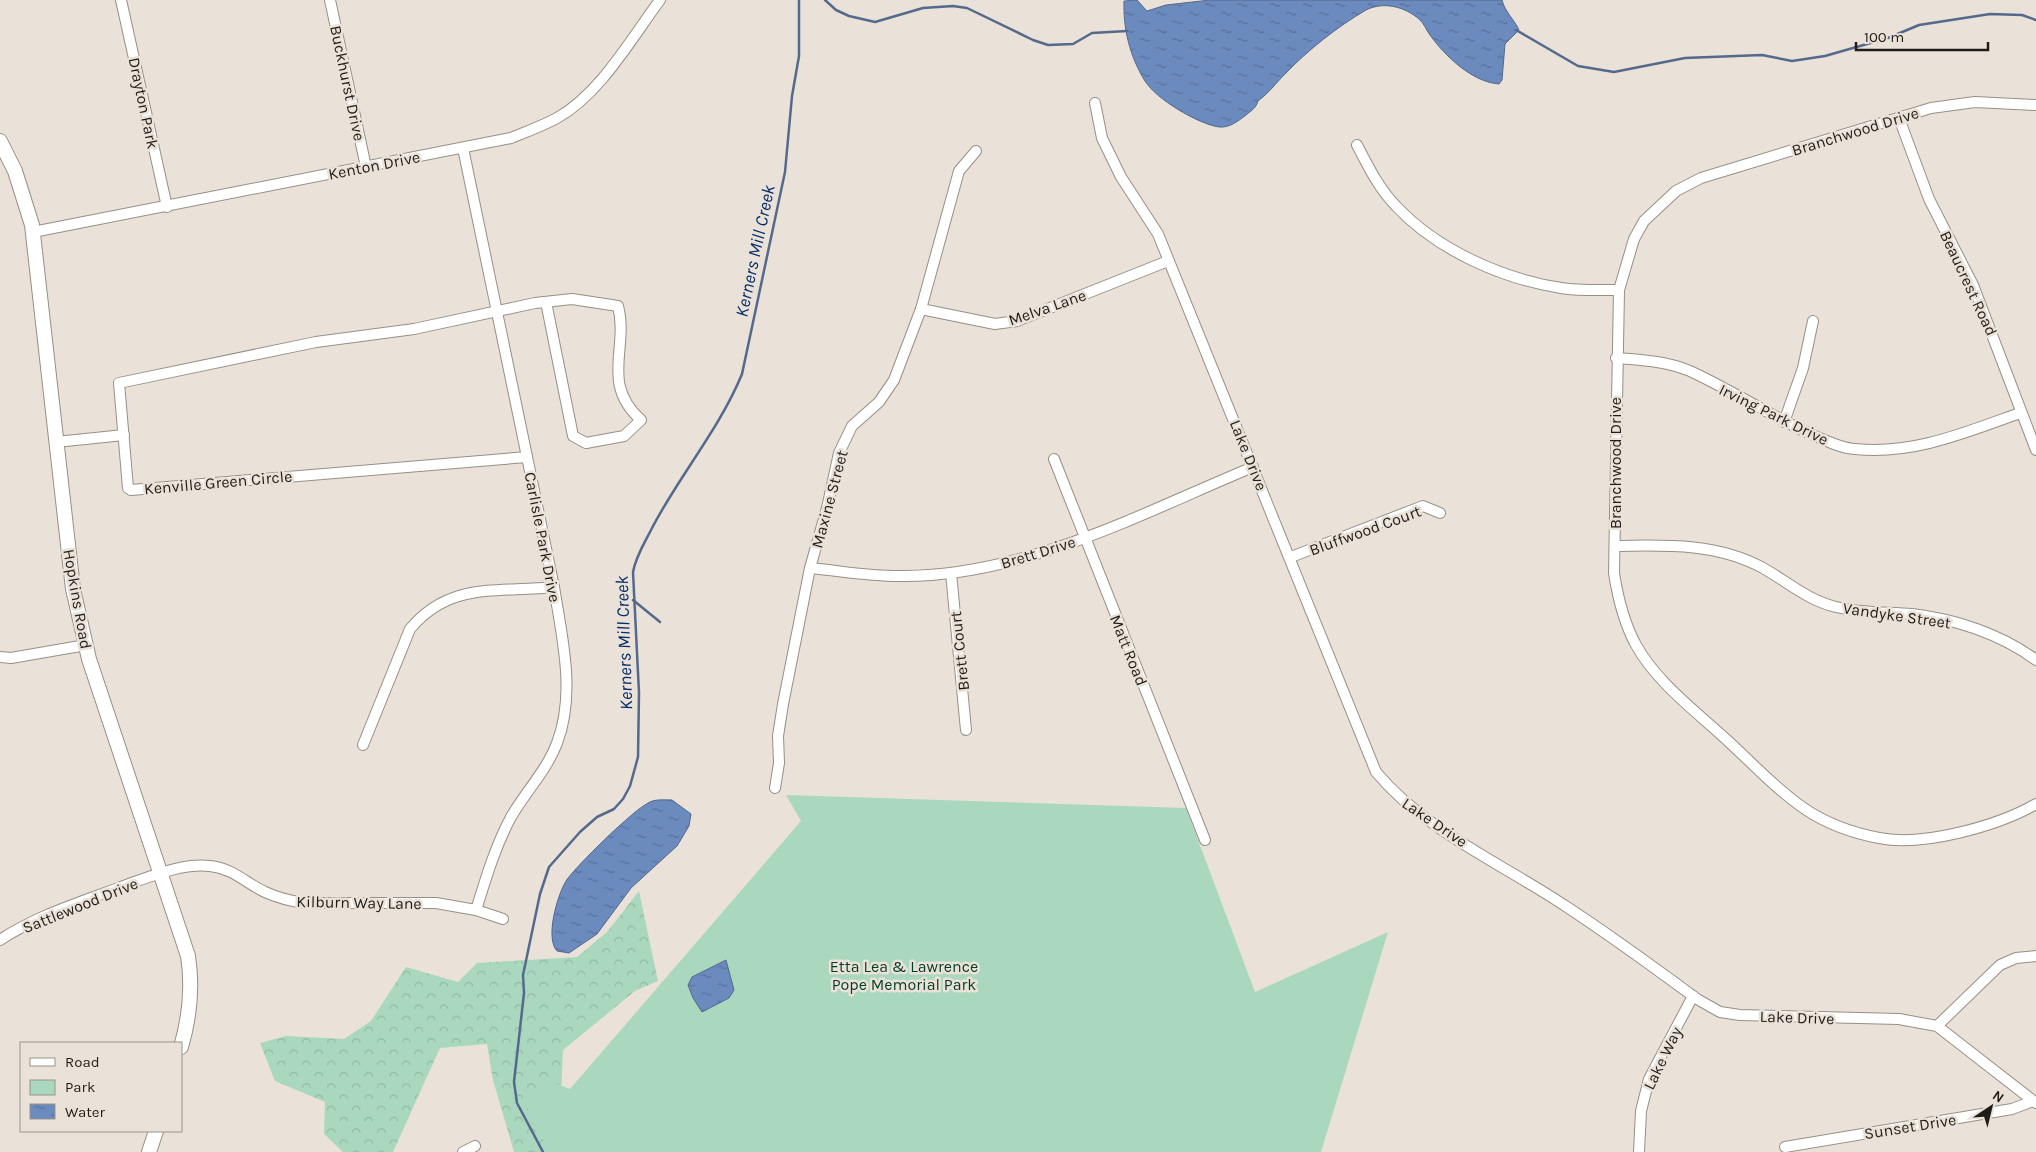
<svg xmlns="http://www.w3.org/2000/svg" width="2036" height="1152" font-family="Karla,sans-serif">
  <defs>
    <pattern id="forest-crowns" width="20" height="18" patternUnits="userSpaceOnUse" patternTransform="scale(1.25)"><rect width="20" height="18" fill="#aad8bf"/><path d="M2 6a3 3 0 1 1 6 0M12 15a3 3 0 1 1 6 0" fill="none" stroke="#92b9a4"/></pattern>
    <pattern id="water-ripples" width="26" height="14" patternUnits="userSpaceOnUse" patternTransform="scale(1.25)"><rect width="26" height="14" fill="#6b8abe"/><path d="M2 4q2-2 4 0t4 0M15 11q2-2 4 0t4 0" fill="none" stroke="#58709a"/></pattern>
  </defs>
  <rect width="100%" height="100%" fill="#eae2d8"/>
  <polygon fill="url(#forest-crowns)" points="639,891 658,981 635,991 563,1050 561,1096 723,1152 514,1152 493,1080 487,1044 440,1048 393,1152 343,1152 324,1134 325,1102 275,1081 260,1043 286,1036 344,1039 371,1021 406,967 458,982 477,963 577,957 607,932"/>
  <polygon fill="#aad8bf" points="786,795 1186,808 1255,992 1388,932 1321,1152 551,1152 536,1129 525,1103 529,1095 541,1090 542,1078 570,1089 801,821"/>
  <g fill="url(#water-ripples)" stroke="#54698c">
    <path d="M1137,0L1147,11L1166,5L1210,0H1502C1505,12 1514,19 1519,30L1505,44L1502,80L1499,84C1472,82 1445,56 1430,35C1426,30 1424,23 1419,19C1405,7 1384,1 1366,10C1337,27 1308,50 1285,74C1276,83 1269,93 1258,101C1256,108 1252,110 1246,115C1238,121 1230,128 1219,127C1198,124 1156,99 1145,81C1130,57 1123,29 1124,1Z"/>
    <path d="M672,800L691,814L689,826L677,846L631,888L597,934L569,953L557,951C545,938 557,896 566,881C575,867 635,808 650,802C656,799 665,800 672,800Z"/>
    <polygon points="726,960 734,990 729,998 702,1012 693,998 688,985 692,977"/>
  </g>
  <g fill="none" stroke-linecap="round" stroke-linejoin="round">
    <g stroke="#54698c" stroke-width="2.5">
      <polyline points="825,0 836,10 849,16 875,22 923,8 953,6 967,8 1033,40 1048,45 1073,44 1092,33 1127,31"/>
      <polyline points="1516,30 1578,66 1614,72 1685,58 1762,55 1792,61 1825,56 1888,38 1919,25 1990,14 2022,15 2036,20"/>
      <polyline points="633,600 660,622"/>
      <path d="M543,1152L517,1103L514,1082L524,993L523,975L540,894L549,867L580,832L597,817L614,809L623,799L630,786L638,757L639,693L633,572C636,556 644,544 651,530C678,477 719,430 742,374L785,172L792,96L799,56V0"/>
    </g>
    <defs>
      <g id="street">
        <polyline points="121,0 167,207"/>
        <polyline points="330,0 366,167"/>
        <path d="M1095,103L1102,138L1121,177L1158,234L1376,772C1425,831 1503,864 1567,907C1611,936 1655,968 1697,999L1720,1012L1740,1015L1899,1019L1937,1026L2036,1103"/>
        <path d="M2036,105L1975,102L1931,108L1701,178L1676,191L1644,221L1634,239L1619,290L1614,573C1618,599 1624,623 1636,645C1657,683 1697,712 1728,741C1753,764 1777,790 1805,809C1827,824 1853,833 1879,838C1922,847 1998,826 2036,804"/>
        <polyline points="1899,118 1929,199 1973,285 2036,450"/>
        <path d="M1357,145C1368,166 1379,189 1396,206C1437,250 1503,279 1561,288C1580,291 1599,290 1619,290"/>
        <path d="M463,148L554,587C562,637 576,694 557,743C547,770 526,791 511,817C495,847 486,878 476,910"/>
        <path d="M33,232L511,138C526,132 542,126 557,118C600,94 631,39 660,0"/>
        <polyline points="921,309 995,324 1017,321 1168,261"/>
        <path d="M1616,358C1642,360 1666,361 1690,371C1731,390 1768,414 1808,433C1823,439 1839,448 1855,449C1914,455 1966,432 2020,413"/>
        <polyline points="1784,422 1803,368 1813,321"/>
        <polyline points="56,442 124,435"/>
        <path d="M527,457L131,490L128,488L119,383L316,342L414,329L535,303L572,299L618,306C629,348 600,383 641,420L624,436L586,443L573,436L546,302"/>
        <polyline points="1054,459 1205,840"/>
        <path d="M1615,546C1666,545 1717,543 1763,568C1788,582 1807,600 1836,607C1861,613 1887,612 1912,614C1955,619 2001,634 2036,660"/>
        <polyline points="1291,557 1423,506 1440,513"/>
        <path d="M810,568C841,571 873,577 905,576C1028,575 1142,513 1253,467"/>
        <polyline points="951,573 966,730"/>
        <polyline points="0,657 11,658 86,645"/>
        <path d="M363,745L410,629C450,581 497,593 554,587"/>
        <polyline points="775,788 779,763 778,736 783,704 810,568 827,508 839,453 852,426 879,402 894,380 921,309 959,171 976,151"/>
        <path d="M0,940C36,916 78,903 118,888C147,878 179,863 210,866C232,868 246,883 265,892C278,898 290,901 305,903H436L476,910L503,919"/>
        <polyline points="1937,1026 2000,965 2016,958 2036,956"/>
        <polyline points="1785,1147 2012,1109 2033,1101"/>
        <polyline points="463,1152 475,1146"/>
        <polyline points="1639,1152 1641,1111 1649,1079 1693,996"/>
      </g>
      <g id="secondary">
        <path d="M0,141L15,171L32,225L73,589L89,659L188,956C193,988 190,1016 181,1047"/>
        <polyline points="149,1152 156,1131"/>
      </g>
    </defs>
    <use href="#street" stroke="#968f86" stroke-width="12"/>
    <use href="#secondary" stroke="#968f86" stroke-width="16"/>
    <use href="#street" stroke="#fff" stroke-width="10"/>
    <use href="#secondary" stroke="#fff" stroke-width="14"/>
  </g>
  <g text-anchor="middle" stroke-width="5" stroke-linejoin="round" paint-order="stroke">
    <g font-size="16" fill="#201d19" stroke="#eae2d8">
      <text transform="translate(348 83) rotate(78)" y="6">Buckhurst Drive</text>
      <text transform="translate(144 103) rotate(78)" y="6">Drayton Park</text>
      <text transform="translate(1855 131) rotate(-17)" y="6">Branchwood Drive</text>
      <text transform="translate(374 165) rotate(-11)" y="6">Kenton Drive</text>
      <text transform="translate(1969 283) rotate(65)" y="6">Beaucrest Road</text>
      <text transform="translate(1047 307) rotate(-19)" y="6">Melva Lane</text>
      <text transform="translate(1774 414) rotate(26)" y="6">Irving Park Drive</text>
      <text transform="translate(1249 455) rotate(68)" y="6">Lake Drive</text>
      <text transform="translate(1615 463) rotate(-90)" y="6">Branchwood Drive</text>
      <text transform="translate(218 482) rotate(-5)" y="6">Kenville Green Circle</text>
      <text transform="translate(829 499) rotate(-75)" y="6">Maxine Street</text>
      <text transform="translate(1365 530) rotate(-20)" y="6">Bluffwood Court</text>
      <text transform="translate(543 537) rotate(79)" y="6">Carlisle Park Drive</text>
      <text transform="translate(1038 552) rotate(-17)" y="6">Brett Drive</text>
      <text transform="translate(78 599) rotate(80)" y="6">Hopkins Road</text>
      <text transform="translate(1897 615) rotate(8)" y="6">Vandyke Street</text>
      <text transform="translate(1129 650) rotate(68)" y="6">Matt Road</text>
      <text transform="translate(959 651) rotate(-96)" y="6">Brett Court</text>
      <text transform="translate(1435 822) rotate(34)" y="6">Lake Drive</text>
      <text transform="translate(359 902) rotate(1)" y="6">Kilburn Way Lane</text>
      <text transform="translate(80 905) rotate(-22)" y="6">Sattlewood Drive</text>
      <text transform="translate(1797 1017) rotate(2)" y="6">Lake Drive</text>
      <text transform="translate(1662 1058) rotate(-64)" y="6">Lake Way</text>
      <text transform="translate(1910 1126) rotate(-9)" y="6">Sunset Drive</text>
    </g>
    <g font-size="16" fill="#033d27" stroke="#eae2d8">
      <text x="904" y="972">Etta Lea &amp; Lawrence<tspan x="904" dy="18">Pope Memorial Park</tspan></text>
    </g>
    <g font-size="18" font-style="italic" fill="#072e6c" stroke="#eae2d8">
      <text transform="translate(755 251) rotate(-78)" y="6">Kerners Mill Creek</text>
      <text transform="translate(624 643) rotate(-92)" y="6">Kerners Mill Creek</text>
    </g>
  </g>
  <rect x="20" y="1042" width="162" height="90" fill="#eae2d8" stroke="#99938c"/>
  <rect x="30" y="1058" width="25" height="8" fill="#ffffff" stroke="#99938c"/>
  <text x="65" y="1067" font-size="15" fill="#201d19">Road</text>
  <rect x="30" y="1080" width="25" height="15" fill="#aad8bf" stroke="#99938c"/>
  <text x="65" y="1092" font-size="15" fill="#201d19">Park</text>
  <rect x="30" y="1104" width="25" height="15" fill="url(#water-ripples)" stroke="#99938c"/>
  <text x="65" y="1117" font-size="15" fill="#201d19">Water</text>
  <g transform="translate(1991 1107) rotate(35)" stroke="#eae2d8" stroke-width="4" paint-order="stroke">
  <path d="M0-4L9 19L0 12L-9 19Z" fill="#201d19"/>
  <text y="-8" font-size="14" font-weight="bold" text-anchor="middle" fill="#201d19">N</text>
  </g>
  <path d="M1856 42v8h132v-8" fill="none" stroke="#201d19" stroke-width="2.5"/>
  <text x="1864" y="42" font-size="15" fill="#201d19" stroke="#eae2d8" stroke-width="4" paint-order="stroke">100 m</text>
</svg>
